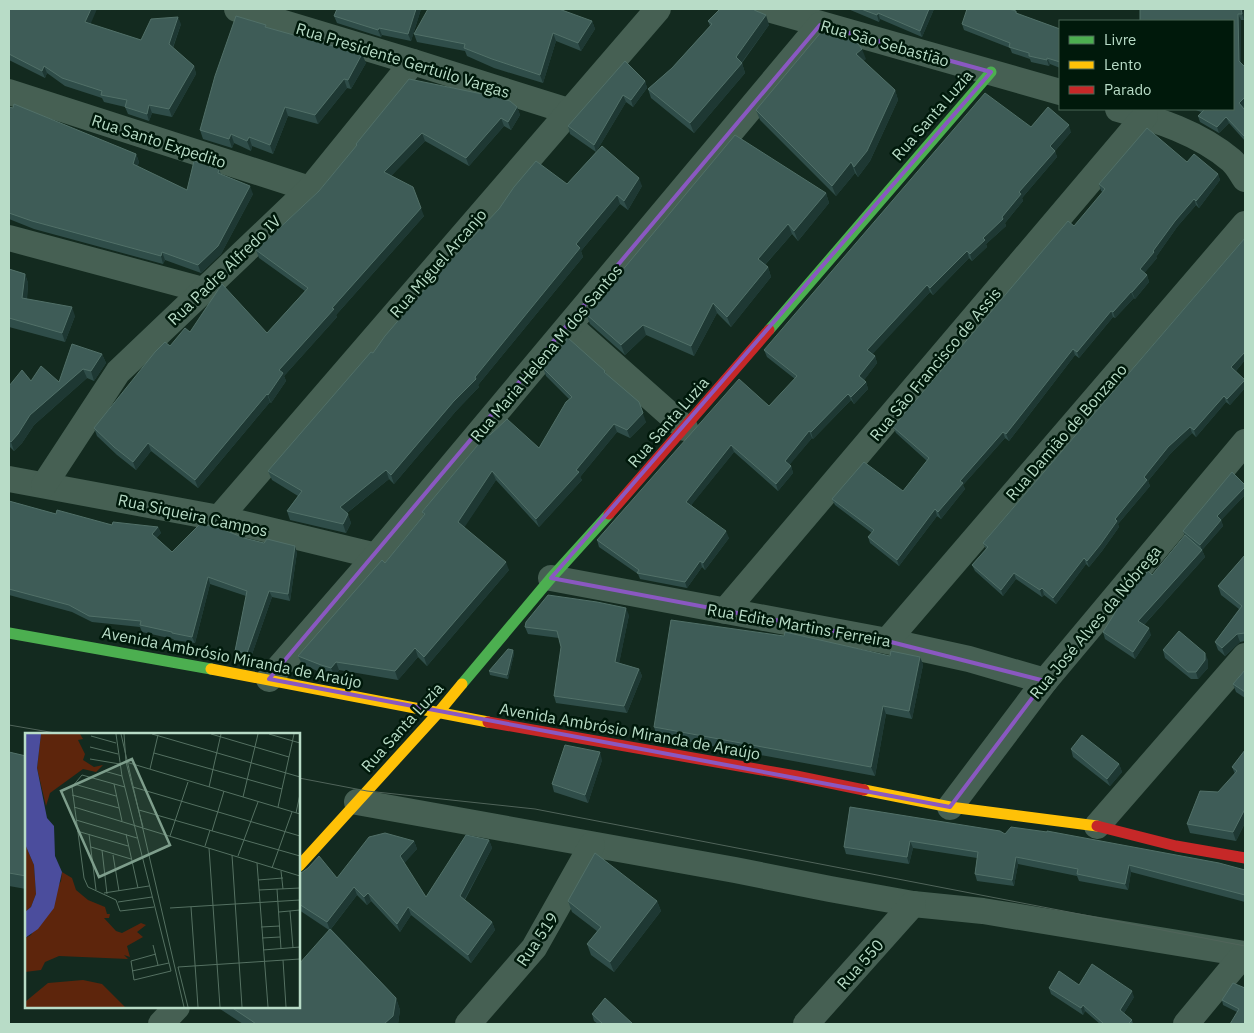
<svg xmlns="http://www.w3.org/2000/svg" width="1254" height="1033" font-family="'IBM Plex Sans',sans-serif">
  <rect width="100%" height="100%" fill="#132a1f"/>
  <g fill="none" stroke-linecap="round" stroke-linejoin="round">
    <g stroke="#466053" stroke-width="26">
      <polyline points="237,9 413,62 568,111"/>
      <polyline points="768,9 1060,92"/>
      <polyline points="9,92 310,189"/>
      <path d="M1118,109C1158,120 1199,133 1231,160C1237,165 1241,173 1245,179"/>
      <polyline points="9,238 203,290"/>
      <polyline points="570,326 685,428"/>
      <polyline points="9,479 219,518 376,556"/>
      <polyline points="44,485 118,372 310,189 413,62"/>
      <polyline points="219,518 658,9"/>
      <polyline points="551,578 887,641 969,659 1045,681"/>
      <polyline points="725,611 1145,116"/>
      <polyline points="887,641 1245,224"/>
      <polyline points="269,679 376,556 820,25"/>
      <polyline points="357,802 735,870 830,889 913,904 983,911 1245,954"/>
      <polyline points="950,807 1045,681 1245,442"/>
      <polyline points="1097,826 1245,656"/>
      <polyline points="161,1024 177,1007"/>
      <polyline points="468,1024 534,948 592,845"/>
      <polyline points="806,1024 913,904"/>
      <polyline points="1186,1024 1244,954"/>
    </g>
    <g stroke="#4caf50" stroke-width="11">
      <polyline points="769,330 991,72"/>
      <polyline points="9,633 211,669"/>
      <polyline points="462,684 551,578 609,514"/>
    </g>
    <g stroke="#ffc107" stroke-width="11">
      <polyline points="211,669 488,722"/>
      <polyline points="864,790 950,807 1097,826"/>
      <polyline points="299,866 438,713 462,684"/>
    </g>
    <g stroke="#c62828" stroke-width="11">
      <polyline points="609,514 769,330"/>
      <polyline points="488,722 796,776 864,790"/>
      <polyline points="1097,826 1176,846 1245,858"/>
    </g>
    <g stroke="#50645a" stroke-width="1">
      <polyline points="9,725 61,734"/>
      <polyline points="299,778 367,791 535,809 1245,946"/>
    </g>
  </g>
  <g fill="#2f4d49">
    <polygon points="9,9 90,24 141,40 181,24 173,48 194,66 196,74 172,117 152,113 149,121 128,114 125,107 104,102 102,98 65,86 47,73 45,78 9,60"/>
    <polygon points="337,9 421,9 411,41 382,35 381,37 337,23 334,16"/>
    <polygon points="848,9 934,9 922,37 880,19 879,22"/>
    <polygon points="1140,9 1243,9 1244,20 1241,20 1241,63 1245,105 1243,108 1245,110 1245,141 1229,123 1219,133 1200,122 1198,116 1201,112 1196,110 1196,109 1233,109"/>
    <polygon points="754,10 769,25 742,63 745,73 694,133 651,98 648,89 672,68 710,26 708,21"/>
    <polygon points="1016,11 1017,14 1060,29 1060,68 1050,64 1049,66 1031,62 1030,59 1012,53 1010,48 964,30 962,24"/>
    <polygon points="592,21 595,29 581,51 556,41 543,83 494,68 467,56 465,51 417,42 414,34"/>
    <polygon points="266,27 366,63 351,89 347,88 318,124 288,116 273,154 252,146 251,151 234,143 232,148 203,139 200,130"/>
    <polygon points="866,59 863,61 895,90 898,100 870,161 858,177 855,173 836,196 760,120 756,110"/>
    <polygon points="645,81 647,88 633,107 626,102 596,152 642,186 628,210 620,204 581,251 583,257 478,385 479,387 456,411 394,484 389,479 347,513 351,523 346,533 290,520 287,511 298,496 272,480 268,471 373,353 567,184 596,152 570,134 568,126"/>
    <polygon points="9,107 136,154 139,162 137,167 187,190 219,169 221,174 253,194 221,254 201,273 165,260 163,264 34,229 9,219"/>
    <polygon points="517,107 520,115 511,130 504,126 469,166 425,141 391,176 424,216 336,315 337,317 284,376 286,381 271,403 270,402 198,488 151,451 136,470 117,455 97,436 94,428 170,346 190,332 267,333 305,291 259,258 256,250 319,191 357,146 356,144"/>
    <polygon points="1031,127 1071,132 1055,151 1057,157 1022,198 1023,201 1005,223 1006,226 986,244 987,247 972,261 969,258 933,295 930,292 872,354 875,356 877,363 864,380 866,382 868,389 854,404 851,400 813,439 812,438 789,465 791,466 793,473 778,491 734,452 691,505 729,538 705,570 702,567 687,588 640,579 638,574 599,547 597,540 769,406 795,379 767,357 764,350"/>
    <polygon points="1187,162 1218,174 1220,180 1199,208 1196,205 1177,227 1156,257 1157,258 1144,273 1147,275 1149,282 1135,299 1134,298 1115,318 1113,317 1079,358 1075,355 1009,441 1005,438 963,485 965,489 941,519 937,516 899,566 870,543 868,537 872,533 835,505 832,499 903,491 927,461 896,433 893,427 1074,226 1103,192 1101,191 1099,184"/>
    <polygon points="826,193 829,203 798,241 792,234 765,265 768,267 771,277 731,327 717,313 694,356 646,335 625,355 590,324 586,314"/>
    <polygon points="1245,238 1245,360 1236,371 1245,380 1245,388 1230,405 1226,402 1196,437 1192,433 1171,453 1148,481 1150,486 1118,524 1119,527 1102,551 1089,567 1086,564 1056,604 1044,595 1042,597 1016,579 1003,596 975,571 972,565 986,549 983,543"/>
    <polygon points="9,269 25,274 28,283 27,299 75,316 65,342 9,327"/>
    <polygon points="102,354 106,363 94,381 87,378 34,425 22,443 14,451 9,446 9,386 59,382"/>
    <polygon points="543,368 605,371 606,374 646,422 630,438 617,432 580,477 582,480 539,527 496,480 464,527 509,570 427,666 418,657 398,680 339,670 335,676 324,674 302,664 298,656 385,563 424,515 422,512 487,434 539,448 569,399 546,376"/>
    <polygon points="1245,487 1245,495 1221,520 1223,526 1202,550 1205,557 1144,625 1151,635 1135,659 1105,639 1103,632 1152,575 1185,536 1183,531"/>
    <polygon points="9,501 56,514 112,525 158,527 161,533 156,538 172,552 244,538 297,552 290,601 272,597 250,660 237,658 235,651 246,596 210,584 195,643 174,640 173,639 142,632 140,627 92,622 72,612 9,595"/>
    <polygon points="1245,555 1245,641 1240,642 1225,656 1218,650 1215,642 1239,609 1221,595 1218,586"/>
    <polygon points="629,615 619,663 639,669 642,676 627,713 556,703 554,696 561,647 559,638 528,634 525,627"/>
    <polygon points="513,650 514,654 508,679 490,675 489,671"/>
    <polygon points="1163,650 1208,660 1208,668 1198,679 1191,679 1165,658"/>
    <polygon points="890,656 920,657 923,665 912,719 886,714 875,776 657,736 654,727"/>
    <polygon points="1245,670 1245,698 1236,692 1233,684"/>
    <polygon points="1071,749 1119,764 1122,772 1110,786 1073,757"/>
    <polygon points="1245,750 1245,823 1236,841 1190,833 1187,824 1218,792 1235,774 1232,767"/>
    <polygon points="9,752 26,756 26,889 9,886"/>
    <polygon points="602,760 588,803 554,792 552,784"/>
    <polygon points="850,807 1005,834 1245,870 1245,902 1131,872 1128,890 1079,881 1077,876 1018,864 1014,886 977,881 975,874 977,858 913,848 909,864 846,854 844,847"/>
    <polygon points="489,840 492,848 465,900 492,922 495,930 471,963 411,915 400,932 371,901 367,905 357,895 331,929 396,998 400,1010 398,1024 243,1024 217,1007 299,1007 329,930 299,910 299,873 337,878 414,841 417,849 404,863 426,897"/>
    <polygon points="568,901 657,901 661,911 614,972 591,955 587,944 597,931 572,912"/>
    <polygon points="1079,985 1134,997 1124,1013 1132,1020 1133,1024 1100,1024 1085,1011 1083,1015 1051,994 1049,988"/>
    <polygon points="1245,988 1245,1024 1237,1012 1223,1005 1222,1000"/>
    <polygon points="592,1014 633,1024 598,1024 594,1021"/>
  </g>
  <g fill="#1e3833">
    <polygon points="91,9 97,9 88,30 85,22"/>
    <polygon points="416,9 421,9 411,41 408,34"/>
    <polygon points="929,9 934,9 922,37 920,31"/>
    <polygon points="1241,9 1243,9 1244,20 1242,14"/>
    <polygon points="878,13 880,19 879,22 877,15"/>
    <polygon points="1238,14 1241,20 1241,67 1239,61"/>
    <polygon points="766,15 769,25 739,66 736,57"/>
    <polygon points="178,17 181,24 171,52 169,44"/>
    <polygon points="592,21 595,29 581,51 578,43"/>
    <polygon points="379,28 382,35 381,37 378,30"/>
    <polygon points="553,33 556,41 543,83 540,75"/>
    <polygon points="862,49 866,59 859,64 856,54"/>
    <polygon points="362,54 366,63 351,89 348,80"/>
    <polygon points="1047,58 1050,64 1049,66 1047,60"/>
    <polygon points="742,63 745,73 694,133 690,123"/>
    <polygon points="44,66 47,73 45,78 42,71"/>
    <polygon points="194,66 196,74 172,117 169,109"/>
    <polygon points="344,79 347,88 318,124 315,115"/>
    <polygon points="645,81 647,88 633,107 631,100"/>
    <polygon points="895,90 898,100 870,161 858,177 854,167"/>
    <polygon points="623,95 626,102 596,152 594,145"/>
    <polygon points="1245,97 1245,105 1241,110 1239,103"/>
    <polygon points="149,105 152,113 149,121 147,114"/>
    <polygon points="285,107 288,116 273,154 270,145"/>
    <polygon points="517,107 520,115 511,130 508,122"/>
    <polygon points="1226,117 1229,123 1219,133 1217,127"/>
    <polygon points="501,118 504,126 469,166 466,158"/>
    <polygon points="1069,125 1071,132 1055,151 1057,157 1022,198 1023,201 1005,223 1006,226 986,244 987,247 972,261 970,254 983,238 1002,217 1050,146"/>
    <polygon points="422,133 425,141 387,180 384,172"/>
    <polygon points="231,134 234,143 232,148 229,139"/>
    <polygon points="249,137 252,146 251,151 247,141"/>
    <polygon points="136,154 139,162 136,172 133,164"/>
    <polygon points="851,162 855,173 836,196 832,186"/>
    <polygon points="1218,174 1220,180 1199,208 1196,201"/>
    <polygon points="639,178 642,186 628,210 624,201"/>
    <polygon points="250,186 253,194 221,254 201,273 198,265"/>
    <polygon points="826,193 829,203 798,241 794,231"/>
    <polygon points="617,195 620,204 581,251 583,257 478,385 479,387 456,411 394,484 391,475 475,377 576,244"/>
    <polygon points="1194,199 1196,205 1177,227 1156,257 1157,258 1142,276 1140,269 1175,221"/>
    <polygon points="421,208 424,216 336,315 337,317 284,376 286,381 271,403 268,395 279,370 332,308"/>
    <polygon points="788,224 792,234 762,268 758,259"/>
    <polygon points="967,251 969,258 933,295 930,288"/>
    <polygon points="162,252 165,260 163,264 161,256"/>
    <polygon points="768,267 771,277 731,327 727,317"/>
    <polygon points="25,274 28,283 26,308 22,298"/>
    <polygon points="1147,275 1149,282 1135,299 1132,292"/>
    <polygon points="927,285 930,292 870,357 867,350"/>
    <polygon points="1131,292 1134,298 1115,318 1113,312"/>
    <polygon points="713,303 717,313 694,356 691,346"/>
    <polygon points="72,307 75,316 65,342 62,333"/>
    <polygon points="1111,311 1113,317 1079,358 1077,352"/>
    <polygon points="643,325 646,335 625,355 621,345"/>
    <polygon points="1073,349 1075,355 1009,441 1006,434"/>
    <polygon points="1245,352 1245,360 1234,373 1231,367"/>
    <polygon points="102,354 106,363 94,381 91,371"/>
    <polygon points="875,356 877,363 862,383 859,376"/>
    <polygon points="83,369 87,378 34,425 22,443 14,451 11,442 30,415"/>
    <polygon points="1245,380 1245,388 1230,405 1227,399"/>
    <polygon points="866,382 868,389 854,404 851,397"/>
    <polygon points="267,394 270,402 198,488 195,480"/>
    <polygon points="848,394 851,400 813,439 811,432"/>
    <polygon points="1224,396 1226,402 1196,437 1194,430"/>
    <polygon points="639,402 646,422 630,438 627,430"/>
    <polygon points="614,424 617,432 580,477 582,480 539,527 536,519"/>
    <polygon points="1190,427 1192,433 1171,453 1148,481 1150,486 1118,524 1119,527 1102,551 1089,567 1087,561 1144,477 1168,447"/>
    <polygon points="809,431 812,438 787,468 785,461"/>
    <polygon points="1003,432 1005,438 963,485 965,489 941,519 938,512 960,481"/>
    <polygon points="148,443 151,451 136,470 133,462"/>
    <polygon points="731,445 734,452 689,508 686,502"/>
    <polygon points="791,466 793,473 778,491 776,484"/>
    <polygon points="386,470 389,479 343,516 340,507"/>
    <polygon points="492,471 496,480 462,531 458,522"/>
    <polygon points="1245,487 1245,495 1221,520 1223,526 1202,550 1205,557 1141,628 1138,621 1202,550 1200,545 1217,516"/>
    <polygon points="935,509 937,516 899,566 897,560"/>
    <polygon points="348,514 351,523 346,533 343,524"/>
    <polygon points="158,527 161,533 154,541 152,534"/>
    <polygon points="726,531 729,538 705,570 703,563"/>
    <polygon points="295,546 297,552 290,601 288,594"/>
    <polygon points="1084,558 1086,564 1056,604 1053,598"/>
    <polygon points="700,561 702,567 687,588 685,582"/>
    <polygon points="506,562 509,570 427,666 424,657"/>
    <polygon points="1014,573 1016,579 1003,596 1001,590"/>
    <polygon points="208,577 210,584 195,643 192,637"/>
    <polygon points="1042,588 1044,595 1042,597 1040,590"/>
    <polygon points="269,591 272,597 250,660 247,653"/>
    <polygon points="626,608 629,615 618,669 615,662"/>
    <polygon points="1149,628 1151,635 1135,659 1133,652"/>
    <polygon points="1237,634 1240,642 1225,656 1222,648"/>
    <polygon points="415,648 418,657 398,680 395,671"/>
    <polygon points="513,650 514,654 508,679 507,675"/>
    <polygon points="1205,653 1208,660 1208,668 1198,679 1196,672"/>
    <polygon points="920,657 923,665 912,719 909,711"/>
    <polygon points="336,662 339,670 335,676 331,668"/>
    <polygon points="639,669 642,676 627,713 624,706"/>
    <polygon points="883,706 886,714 875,776 871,767"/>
    <polygon points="600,752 602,760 588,803 585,795"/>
    <polygon points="1119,764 1122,772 1110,786 1107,779"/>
    <polygon points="1245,809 1245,823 1236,841 1233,832"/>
    <polygon points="489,840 492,848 462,904 460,896"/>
    <polygon points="414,841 417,849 403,865 400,856"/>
    <polygon points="910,841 913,848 909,864 907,857"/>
    <polygon points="1016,857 1018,864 1014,886 1012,880"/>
    <polygon points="1129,865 1131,872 1128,890 1125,884"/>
    <polygon points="354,887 357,895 330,930 327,922"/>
    <polygon points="368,893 371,901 367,905 364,897"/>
    <polygon points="657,901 661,911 614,972 610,962"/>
    <polygon points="408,907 411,915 400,932 397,924"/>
    <polygon points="492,922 495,930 471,963 468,955"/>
    <polygon points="1132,991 1134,997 1122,1016 1120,1010"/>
    <polygon points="396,998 400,1010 398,1024 384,1024"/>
    <polygon points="1083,1005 1085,1011 1083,1015 1081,1008"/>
  </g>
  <g fill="#3e5c57" stroke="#517068">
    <polygon points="9,9 91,9 85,22 141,40 151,19 178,17 169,44 194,66 169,109 149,105 147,114 125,107 127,100 101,95 102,91 62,78 44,66 42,71 9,54"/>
    <polygon points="337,9 416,9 408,34 379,28 378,30 334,16"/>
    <polygon points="428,9 559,9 592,21 578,43 553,33 540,75 492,59 464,48 465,44 414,34"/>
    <polygon points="720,9 753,9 754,10 766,15 736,57 742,63 690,123 648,89 672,68 712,24 708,21"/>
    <polygon points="861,9 929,9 920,31 878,13 877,15"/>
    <polygon points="967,9 1009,9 1016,11 1016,13 1060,29 1060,62 1047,58 1047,60 1029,56 1029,53 1009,47 1010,43 962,24"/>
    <polygon points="1140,9 1241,9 1242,14 1238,14 1239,61 1245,67 1245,97 1239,103 1245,110 1245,137 1226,117 1217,127 1198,116 1205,109 1233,109 1233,21 1140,21"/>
    <polygon points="236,16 266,25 265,27 362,54 348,80 344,79 315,115 285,107 270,145 249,137 247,141 231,134 229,139 200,130 215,76"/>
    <polygon points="822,31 855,40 862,49 856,54 895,90 867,151 854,167 851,162 832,186 756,110"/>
    <polygon points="625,61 645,81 631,100 623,95 594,145 568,126"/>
    <polygon points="409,79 492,96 510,101 517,107 508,122 501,118 466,158 422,133 384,172 413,187 421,208 332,308 334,309 279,370 283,373 268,395 267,394 195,480 148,443 133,462 114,447 94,428 155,352 165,342 170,346 185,328 190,332 222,284 267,333 308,288 256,250 319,191 357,145 356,144"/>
    <polygon points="985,93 1031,127 1048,107 1069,125 1050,146 1055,151 1019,192 1021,194 1002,217 1003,219 983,238 985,240 970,254 967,251 930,288 927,285 867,350 875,356 859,376 866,382 851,397 848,394 811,432 809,431 785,461 791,466 776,484 731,445 686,502 726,531 703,563 700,561 685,582 637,573 639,570 597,540 739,379 769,406 797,376 764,350"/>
    <polygon points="14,104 136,154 133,164 187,190 194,161 219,169 218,173 250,186 218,246 198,265 162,252 161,256 32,221 9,213 9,107 13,108"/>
    <polygon points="1147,128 1187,162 1194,154 1218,174 1196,201 1194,199 1175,221 1153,251 1154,252 1140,269 1147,275 1132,292 1131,292 1113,312 1111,311 1077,352 1073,349 1006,434 1003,432 960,481 963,483 938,512 935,509 897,560 868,537 874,530 832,499 864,462 903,491 929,458 893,427 1068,221 1074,226 1105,189 1099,184"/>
    <polygon points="735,135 826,193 794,231 788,224 758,259 768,267 727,317 713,303 691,346 643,325 621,345 586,314"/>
    <polygon points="602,146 639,178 624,201 617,195 576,244 580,248 475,377 476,379 453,402 391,475 386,470 340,507 348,514 343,524 287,511 302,491 268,471 371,352 373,353 385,336 437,275 499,209 514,187 536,161 567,184"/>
    <polygon points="1245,238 1245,352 1231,367 1245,380 1227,399 1224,396 1194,430 1190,427 1168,447 1144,477 1147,480 1115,519 1117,521 1100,545 1087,561 1084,558 1053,598 1042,588 1040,590 1014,573 1001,590 972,565 988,547 983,543"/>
    <polygon points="9,269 25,274 22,298 72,307 62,333 9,318"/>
    <polygon points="568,338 605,371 604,372 639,402 643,413 627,430 614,424 576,470 579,472 536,519 492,471 458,522 506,562 424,657 415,648 395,671 336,662 331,668 321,665 298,656 382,560 385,563 425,514 422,512 487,434 490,435 507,419 539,448 566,402 572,397 543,368"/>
    <polygon points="72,344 102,354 91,371 83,369 30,415 18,434 11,442 9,440 9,386 22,370 31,381 41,366 59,382"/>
    <polygon points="1232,472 1245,485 1245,487 1217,516 1221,520 1200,545 1183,531"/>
    <polygon points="9,501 56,514 57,510 112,525 113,522 158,527 152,534 172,552 200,524 217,527 244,538 264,543 267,539 295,546 288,594 269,591 247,653 235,651 247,591 208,577 192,637 172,633 172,632 140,625 141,621 89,616 69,605 9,589"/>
    <polygon points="1185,535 1202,550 1138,621 1149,628 1133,652 1103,632 1121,603 1148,571 1152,575"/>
    <polygon points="1245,555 1245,633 1237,634 1222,648 1215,642 1242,606 1218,586"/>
    <polygon points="548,595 597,602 626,608 615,662 639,669 624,706 554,696 561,647 557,631 525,627 526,622"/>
    <polygon points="671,620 784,636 785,632 890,656 891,651 920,657 909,711 883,706 871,767 654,727"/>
    <polygon points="1179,631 1205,653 1205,660 1196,672 1188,672 1163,650"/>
    <polygon points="508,649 513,650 507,675 489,671"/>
    <polygon points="1245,670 1245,692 1233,684"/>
    <polygon points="1082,735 1119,764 1107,779 1071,749"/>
    <polygon points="565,745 600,752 585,795 552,784"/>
    <polygon points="1245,750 1245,809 1233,832 1187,824 1200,791 1218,792 1237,771 1232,767"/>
    <polygon points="9,752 26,756 26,876 9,873"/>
    <polygon points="850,807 1000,831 1005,834 1011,827 1047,832 1047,831 1219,863 1245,870 1245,895 1129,865 1125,884 1077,874 1078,869 1016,857 1012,880 975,874 978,852 910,841 907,857 844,847"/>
    <polygon points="385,833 414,841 400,856 426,897 466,835 489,840 460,896 492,922 468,955 408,907 397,924 368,893 364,897 354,887 327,922 299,904 299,873 301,873 308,868 319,856 337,878 369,837"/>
    <polygon points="595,853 657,901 610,962 587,944 601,927 568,901"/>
    <polygon points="330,929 396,998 393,1016 384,1024 256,1024 252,1021 231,1007 299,1007 299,964"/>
    <polygon points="1092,964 1132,991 1120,1010 1132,1020 1128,1024 1104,1024 1083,1005 1081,1008 1049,988 1059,971 1079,985"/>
    <polygon points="1233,983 1245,988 1245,1024 1230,1024 1239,1009 1222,1000"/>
    <polygon points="605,998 633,1024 603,1024 592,1014"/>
  </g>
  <path fill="none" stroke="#8a58c1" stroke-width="4" stroke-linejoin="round" d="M820,25L991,72L551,578L887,641L1045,681L950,807L269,679Z"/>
  <g text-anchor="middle" stroke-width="5" stroke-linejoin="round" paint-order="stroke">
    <g font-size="16" fill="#b8dcc7" stroke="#00190b">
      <text transform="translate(885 43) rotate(16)" y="6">Rua São Sebastião</text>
      <text transform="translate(403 60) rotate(17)" y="6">Rua Presidente Gertuilo Vargas</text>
      <text transform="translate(932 115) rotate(-49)" y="6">Rua Santa Luzia</text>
      <text transform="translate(159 141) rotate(18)" y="6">Rua Santo Expedito</text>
      <text transform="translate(438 263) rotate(-49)" y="6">Rua Miguel Arcanjo</text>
      <text transform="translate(224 270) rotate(-44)" y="6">Rua Padre Alfredo IV</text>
      <text transform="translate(546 353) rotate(-50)" y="6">Rua Maria Helena M dos Santos</text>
      <text transform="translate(935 364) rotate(-50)" y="6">Rua São Francisco de Assis</text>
      <text transform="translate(668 422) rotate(-49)" y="6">Rua Santa Luzia</text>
      <text transform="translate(1066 432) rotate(-49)" y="6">Rua Damião de Bonzano</text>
      <text transform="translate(193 515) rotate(12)" y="6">Rua Siqueira Campos</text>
      <text transform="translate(1095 622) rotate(-50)" y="6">Rua José Alves da Nóbrega</text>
      <text transform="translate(799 625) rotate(10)" y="6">Rua Edite Martins Ferreira</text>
      <text transform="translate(232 657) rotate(11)" y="6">Avenida Ambrósio Miranda de Araújo</text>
      <text transform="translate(402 727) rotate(-48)" y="6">Rua Santa Luzia</text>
      <text transform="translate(630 731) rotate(10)" y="6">Avenida Ambrósio Miranda de Araújo</text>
      <text transform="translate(537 939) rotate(-56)" y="6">Rua 519</text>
      <text transform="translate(860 964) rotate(-48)" y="6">Rua 550</text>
    </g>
  </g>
  <g transform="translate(25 733)">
    <rect width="275" height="275" fill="#132a1f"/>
    <path d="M16,1H55L58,6L53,7L60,21L58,27L69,34L78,32L71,39L58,36L25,60L21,73L12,35Z" fill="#5d250c"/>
    <path d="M0,111L9,132L11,161L6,174L0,179ZM37,139L47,145L51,157L63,167L80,174L82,181H85L84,185H79L91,198L97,200L116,190L121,192L112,199L118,204L102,213L105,224L99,222L103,226L34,223L20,229L16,237L0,239V205L6,202L36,148ZM58,247L77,251L100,274H0V269L23,250Z" fill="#5d250c"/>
    <path d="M0,1H16L12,35L22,85L29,93L30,123L37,139L29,175L13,196L0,205V179L6,174L11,161L9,132L0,111Z" fill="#4b4d9d"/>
    <path fill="none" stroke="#557162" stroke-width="1" d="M91,1L97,43L146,238L109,247L106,228L131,221M96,1L159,274M99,1L101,29L118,94M127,1L275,44M186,1L264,24M244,1L275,10M66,3L91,10M65,14L93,21M129,20L257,56M65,26L95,31M101,29L275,81M125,36L133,2M79,38L97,43M49,51L91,63M89,51L97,88M100,54L57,42L47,54L59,145L63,154L91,167L95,178L129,174M108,54L275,103M184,54L196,1M47,62L94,75M218,64L233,1M49,74L275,143M253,74L269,1M114,77L275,123M271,80L275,61M51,87L112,105M52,98L103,113M187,98L199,58M64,101L71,157M101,101L113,155M145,103L163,49M180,113L185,97M66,114L106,126M184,115L195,274M77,117L82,161M88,122L94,158M207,122L217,274M213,123L233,69M232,130L243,274M247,135L267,79M256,138L258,156M233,147L258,145M252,156L256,216M234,157L275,155M79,160L124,153M93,169L127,164M166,174L173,274M145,175L275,167M265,178L268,215M254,179L275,177M236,194L255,193M237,205L255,204M128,212L133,232M238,217L275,214M258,227L261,274M107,238L144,230M163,274L153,234L275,226"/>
    <path fill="#7e9e8c" fill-opacity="0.15" stroke="#7e9e8c" stroke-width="2.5" d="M107,26L145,112L74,144L36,58Z"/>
    <rect width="275" height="275" fill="none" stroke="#b8dcc7" stroke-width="2.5"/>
  </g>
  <rect width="1254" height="1033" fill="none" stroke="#b8dcc7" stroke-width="20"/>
  <rect x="1059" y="20" width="175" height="90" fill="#00190b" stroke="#4a6756"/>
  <rect x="1069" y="36" width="25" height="8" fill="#4caf50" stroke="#4a6756"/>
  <text x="1104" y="45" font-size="15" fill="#b8dcc7">Livre</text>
  <rect x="1069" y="61" width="25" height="8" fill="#ffc107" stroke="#4a6756"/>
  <text x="1104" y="70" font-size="15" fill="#b8dcc7">Lento</text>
  <rect x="1069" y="86" width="25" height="8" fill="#c62828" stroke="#4a6756"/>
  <text x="1104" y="95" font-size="15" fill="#b8dcc7">Parado</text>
</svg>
